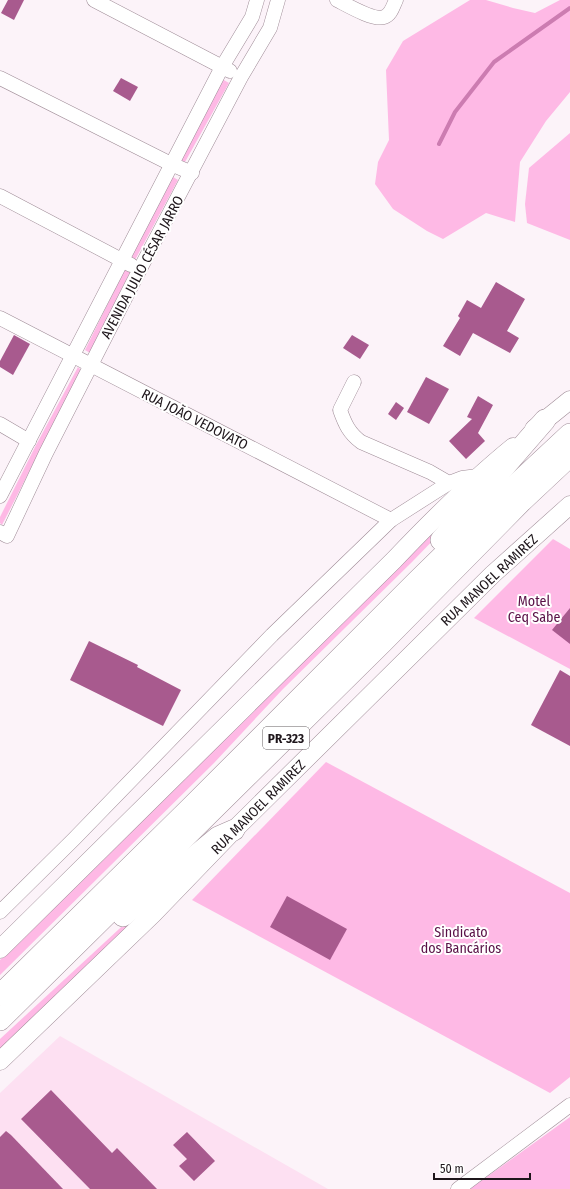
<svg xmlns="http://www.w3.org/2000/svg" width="570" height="1189" font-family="'Fira Sans Condensed',sans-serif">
  <rect width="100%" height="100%" fill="#fcf3f9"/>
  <polygon fill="#fde0f2" points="60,1036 328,1189 0,1189 0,1093"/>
  <g fill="#feb9e5">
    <polygon points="470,0 486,0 513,8 535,13 560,0 570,0 570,92 546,121 520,162 515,222 486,213 443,239 427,231 393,209 375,184 378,162 389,140 386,70 403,41"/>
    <polygon points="222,79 229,83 185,162 178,159"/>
    <polygon points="570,133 570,240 527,223 525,204 529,168"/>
    <polygon points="173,177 178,180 135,260 130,257"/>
    <polygon points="125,269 130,272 90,353 85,350"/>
    <polygon points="78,367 81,370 2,525 0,523 0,517 35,447"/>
    <polygon points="473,491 441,532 412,562 283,689 214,763 0,975 0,960"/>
    <polygon points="553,539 570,549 570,669 474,618"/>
    <polygon points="326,762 570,893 570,1077 550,1093 192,900"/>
    <polygon points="190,867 0,1052 0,1039 157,894"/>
    <polygon points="570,1117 570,1189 470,1189"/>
  </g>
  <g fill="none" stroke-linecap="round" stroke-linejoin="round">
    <polyline stroke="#cc7cb1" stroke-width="4" points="439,144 455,112 494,62 570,8"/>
  </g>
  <g fill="#a85a8e">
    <polygon points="8,0 24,0 14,20 1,13"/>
    <polygon points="121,78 138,87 130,101 113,91"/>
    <polygon points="496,282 525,299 507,331 519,338 510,353 473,333 460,356 443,346 460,318 458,316 467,300 481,308"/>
    <polygon points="14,335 30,344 13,375 0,367 0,361"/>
    <polygon points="352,335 369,345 360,359 343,348"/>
    <polygon points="426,377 449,389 429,424 407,412"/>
    <polygon points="478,396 493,405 478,433 485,441 466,459 449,441 472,419 467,417"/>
    <polygon points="396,402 404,408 396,420 388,414"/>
    <polygon points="570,608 570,644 552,630"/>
    <polygon points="89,641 138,665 137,667 181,690 163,726 70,680"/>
    <polygon points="560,670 570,676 570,746 531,725"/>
    <polygon points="287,896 347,929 330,960 270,927"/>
    <polygon points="51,1090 112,1153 117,1148 157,1189 90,1189 21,1119"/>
    <polygon points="6,1131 11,1135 63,1189 0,1189 0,1137"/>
    <polygon points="187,1132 215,1161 194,1181 179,1166 187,1159 173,1145"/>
  </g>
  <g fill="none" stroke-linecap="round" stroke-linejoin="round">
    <defs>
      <g id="minor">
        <polyline points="94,0 230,71"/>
        <path d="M337,0C347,5 374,21 384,17C391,15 393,6 396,0"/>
        <polyline points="0,78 171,164 192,173"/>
        <polyline points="0,196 131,265"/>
        <polyline points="0,318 391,520"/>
        <path d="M354,382L340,410C345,424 349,433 361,442L430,472L449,483"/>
        <polyline points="0,424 29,441"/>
        <polyline points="0,496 222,67 252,17 257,0"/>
        <polyline points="0,532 7,536 46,453 140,269 241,77 270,28 278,0"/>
        <polyline points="0,912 74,839 272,635 391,520 449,483 462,478 478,476"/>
        <polyline points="458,1189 570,1105"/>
      </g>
      <g id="major">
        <polyline points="534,429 570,400"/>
        <path d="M0,949L394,560C432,520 470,482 513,447"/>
        <polyline points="0,1061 153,914 234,830 493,574 570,505"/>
      </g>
      <g id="highway">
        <polyline points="441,540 545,420"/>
        <polyline points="123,916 218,837 234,830"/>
        <polyline points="0,995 191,807 417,581 510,490 570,434"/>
        <polyline points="0,1020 383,642 522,501 570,456"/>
      </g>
    </defs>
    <use href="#minor" stroke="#9f8c97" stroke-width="15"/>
    <use href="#major" stroke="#9f8c97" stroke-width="19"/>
    <use href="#highway" stroke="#9f8c97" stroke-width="22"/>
    <use href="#minor" stroke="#fff" stroke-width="14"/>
    <use href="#major" stroke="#fff" stroke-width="18"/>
    <use href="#highway" stroke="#fff" stroke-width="21"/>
  </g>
  <g text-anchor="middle" stroke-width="4" stroke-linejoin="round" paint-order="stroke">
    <rect fill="#fff" stroke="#625c5f" stroke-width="1" x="263" y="727" width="46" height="22" rx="3"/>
    <g font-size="13" font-weight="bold" fill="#1e161b">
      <text x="286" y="743">PR-323</text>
    </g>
    <g font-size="14" fill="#1e161b" stroke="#fff">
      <text transform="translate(142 267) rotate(-62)" y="5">AVENIDA JULIO CÉSAR JARRO</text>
      <text transform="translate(195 419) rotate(27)" y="5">RUA JOÃO VEDOVATO</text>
      <text transform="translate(489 580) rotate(-43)" y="5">RUA MANOEL RAMIREZ</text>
      <text transform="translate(258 807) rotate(-45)" y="5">RUA MANOEL RAMIREZ</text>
    </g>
    <g font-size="14" fill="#591046" stroke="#fff">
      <text x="534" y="606">Motel<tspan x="534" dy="16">Ceq Sabe</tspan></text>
      <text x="461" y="937">Sindicato<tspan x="461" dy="16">dos Bancários</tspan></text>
    </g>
  </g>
  <path d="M434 1173v6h96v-6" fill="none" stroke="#1e161b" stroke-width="2"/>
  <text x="440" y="1173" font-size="12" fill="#1e161b" stroke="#ffffff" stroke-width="3" paint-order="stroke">50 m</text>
</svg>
